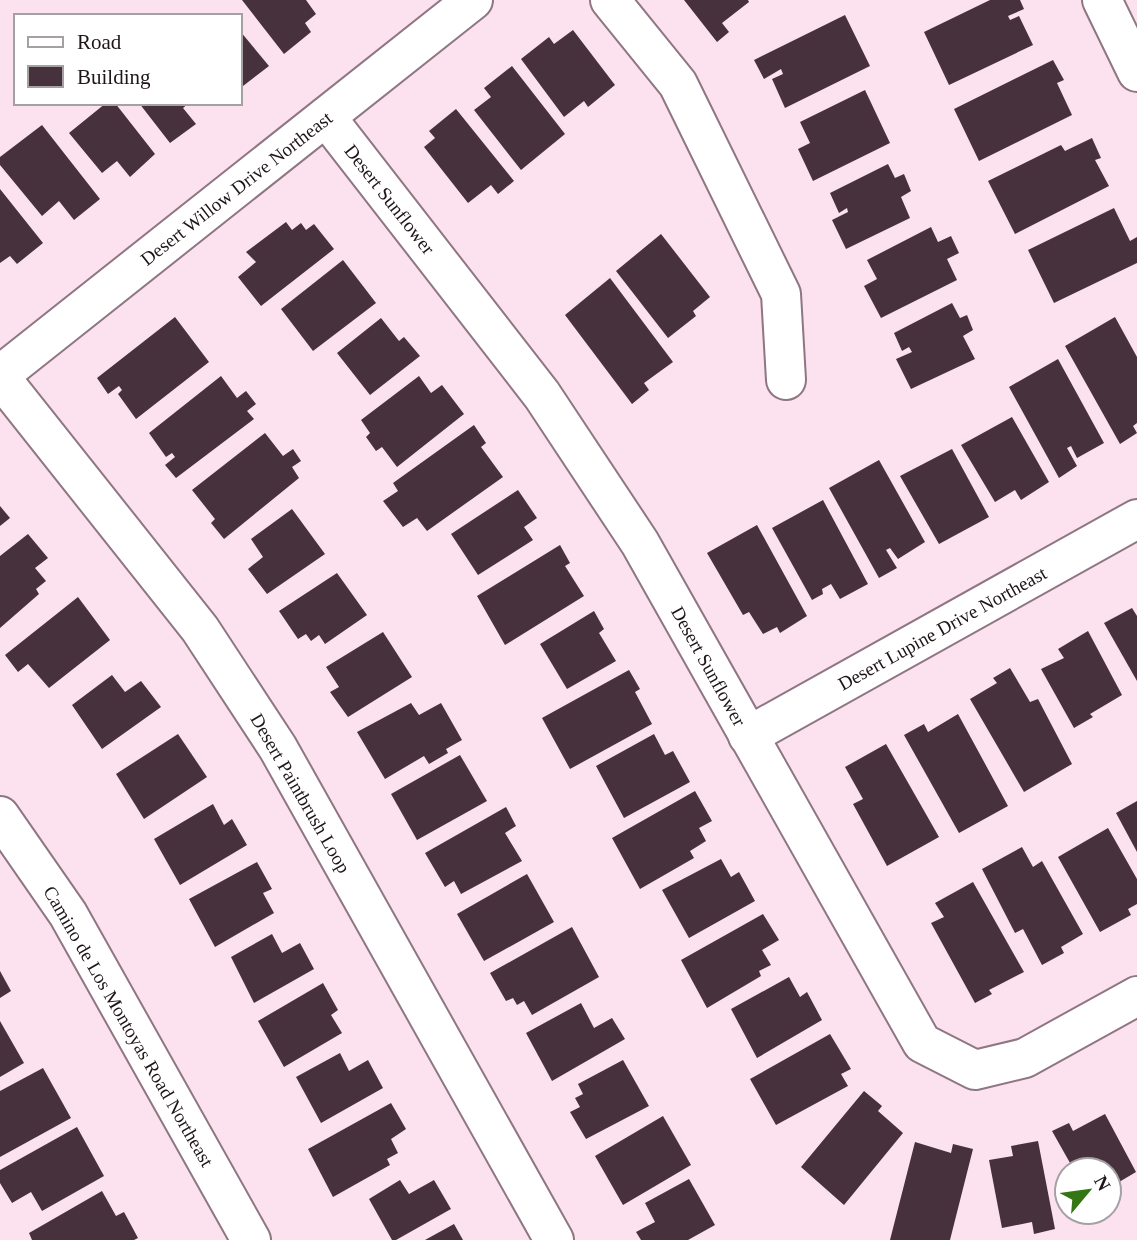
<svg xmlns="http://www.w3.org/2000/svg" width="1137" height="1240" font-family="Georgia,serif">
  <rect width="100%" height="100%" fill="#fce1ef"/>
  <g fill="#46313c">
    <polygon points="242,0 306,0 316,14 305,23 311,32 284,54"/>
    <polygon points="684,0 748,0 749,2 722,23 729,32 717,42"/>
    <polygon points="990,0 1020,0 1024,9 1008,16 1010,20 1019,16 1033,45 949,85 924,32"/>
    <polygon points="845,15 870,66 785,108 772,79 783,74 781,69 764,79 754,60"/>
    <polygon points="573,30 615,85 588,107 584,101 564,117 521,59 549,37 554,44"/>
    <polygon points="240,31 269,66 243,86 240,82"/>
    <polygon points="1053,60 1064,80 1057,83 1072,115 979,161 954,109"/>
    <polygon points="512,66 565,134 521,170 474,110 491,97 484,88"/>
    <polygon points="865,90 890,143 813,181 798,149 810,143 800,122"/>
    <polygon points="106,103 115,103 155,154 130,177 117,161 102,173 69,133"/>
    <polygon points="139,103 189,103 183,108 196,124 170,143"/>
    <polygon points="456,109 514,181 498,194 491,185 468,203 424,147 435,138 429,131"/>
    <polygon points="42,125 100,199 74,220 59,201 42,216 0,165 0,157"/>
    <polygon points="1092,138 1101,158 1095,160 1109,186 1015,234 988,181 1061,145 1065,151"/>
    <polygon points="888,164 895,178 904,174 911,191 901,197 910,218 846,249 832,220 848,212 847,208 839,213 830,193"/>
    <polygon points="0,189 43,243 17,264 10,256 0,263"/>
    <polygon points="1114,208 1130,241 1137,237 1137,263 1054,303 1028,250"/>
    <polygon points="286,222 292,230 301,223 306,230 314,224 334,249 261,306 238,277 256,262 246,252"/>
    <polygon points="931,227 938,242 951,236 959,253 947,259 957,280 881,318 864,286 877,279 867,260"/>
    <polygon points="661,234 710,297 693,311 696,316 668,338 616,271"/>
    <polygon points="343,260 376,303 313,351 281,309"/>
    <polygon points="610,278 673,362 644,383 649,390 632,404 565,315"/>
    <polygon points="952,303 960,318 967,315 973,330 963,336 975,359 911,389 896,359 912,352 909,347 902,351 894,333"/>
    <polygon points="175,317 209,362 136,419 118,394 122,390 119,386 108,394 97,378"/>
    <polygon points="1115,317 1137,357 1137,423 1133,426 1137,433 1120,444 1065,346"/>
    <polygon points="381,318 399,341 404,337 420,356 370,395 337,353"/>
    <polygon points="1058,359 1104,443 1077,458 1071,446 1067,448 1077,466 1059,478 1009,387"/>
    <polygon points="221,376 237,398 246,391 256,404 247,411 254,419 176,478 165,465 175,457 172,453 166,457 149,433"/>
    <polygon points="419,376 431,393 442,385 464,414 397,467 382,447 376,451 366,437 370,433 361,420"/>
    <polygon points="1012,417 1049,482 1021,500 1015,490 995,502 961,445"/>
    <polygon points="474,425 486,443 481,447 503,477 427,531 417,518 403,527 383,501 398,491 393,483"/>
    <polygon points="265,433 283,456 293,449 301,461 292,467 299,478 224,539 211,523 215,519 192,490"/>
    <polygon points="952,449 989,517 939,544 900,476"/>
    <polygon points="879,460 925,542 898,559 890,548 886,550 897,568 879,578 829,488"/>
    <polygon points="518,490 537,518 524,527 533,540 478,575 451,534"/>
    <polygon points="823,500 868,584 840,599 831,584 822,589 823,594 812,600 772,528"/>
    <polygon points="0,506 10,518 0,526"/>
    <polygon points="292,509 325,554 267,594 248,569 263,557 251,539"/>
    <polygon points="757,525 807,616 780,633 777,627 763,634 749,612 743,615 707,553"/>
    <polygon points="28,534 48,558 35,568 46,581 36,589 39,594 0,628 0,556"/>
    <polygon points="560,545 570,563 565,566 584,596 505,645 477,596"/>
    <polygon points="337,573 367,615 325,644 319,635 311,641 306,634 298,639 279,611"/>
    <polygon points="78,597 110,640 49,688 28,664 18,672 5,655"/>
    <polygon points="1132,608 1137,616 1137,681 1104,623"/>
    <polygon points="594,611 604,629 599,633 616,661 567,689 540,644"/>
    <polygon points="1088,631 1122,695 1090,714 1093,717 1074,728 1041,669 1064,658 1058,649"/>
    <polygon points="383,632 412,677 348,717 330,692 339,687 326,667"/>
    <polygon points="1010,668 1030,702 1038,699 1072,764 1024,792 970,699 997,683 993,678"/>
    <polygon points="629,670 640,689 635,692 652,724 570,769 542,718"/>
    <polygon points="112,675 125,692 141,681 161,707 102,749 72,705"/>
    <polygon points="411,703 419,715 441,703 462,740 446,749 448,753 429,764 424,756 385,779 357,732"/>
    <polygon points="958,714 1008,806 959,833 904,735 924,724 928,732"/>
    <polygon points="178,734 207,777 144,819 116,774"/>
    <polygon points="654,734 665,755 673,751 690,782 624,818 596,766"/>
    <polygon points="886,744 939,837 887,866 853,804 863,799 845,767"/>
    <polygon points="460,755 487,801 417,840 391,794"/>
    <polygon points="695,791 712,821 699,828 706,841 690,851 694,858 640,889 612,838"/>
    <polygon points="1137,801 1137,852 1116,813"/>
    <polygon points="213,804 224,825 232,819 247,845 180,885 154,839"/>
    <polygon points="506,807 516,826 505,833 522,861 461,894 454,881 445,887 425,853"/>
    <polygon points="1108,828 1137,879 1137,904 1128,909 1131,915 1100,932 1058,857"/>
    <polygon points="1022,847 1033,867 1042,861 1083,934 1061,947 1064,953 1042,965 1023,929 1015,933 982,869"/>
    <polygon points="721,859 731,877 739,872 755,901 689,938 662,890"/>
    <polygon points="257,862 272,889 263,893 274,913 215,947 189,899"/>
    <polygon points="527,874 554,922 484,961 457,914"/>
    <polygon points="973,882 1024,972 989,990 992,994 975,1003 931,923 944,917 935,903"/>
    <polygon points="763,914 779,940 762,950 771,965 759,971 761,976 707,1008 681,960"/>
    <polygon points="572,927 599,977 532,1015 524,1001 517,1005 513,998 506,1001 490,973"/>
    <polygon points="272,934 282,953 300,943 314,969 254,1003 231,957"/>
    <polygon points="0,971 11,991 0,998"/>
    <polygon points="789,977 800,997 807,992 822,1020 757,1058 731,1009"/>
    <polygon points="323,983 338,1010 331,1015 342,1033 284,1067 258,1021"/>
    <polygon points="581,1003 594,1028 612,1018 625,1039 552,1081 526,1033"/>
    <polygon points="0,1021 24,1063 0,1077"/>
    <polygon points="830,1034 851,1069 841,1074 848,1086 776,1125 750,1079"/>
    <polygon points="340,1053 349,1071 368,1060 383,1088 321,1123 296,1077"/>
    <polygon points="623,1060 649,1106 586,1139 570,1112 580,1107 575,1098 583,1094 578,1084"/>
    <polygon points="43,1068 71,1118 0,1157 0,1091"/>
    <polygon points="864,1091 882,1106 878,1111 903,1133 844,1205 801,1167"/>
    <polygon points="391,1103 406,1129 391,1139 398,1153 387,1159 390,1165 333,1197 308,1149"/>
    <polygon points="1105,1114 1136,1172 1109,1188 1109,1170 1074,1170 1052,1131 1069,1123 1073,1131"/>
    <polygon points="663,1116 691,1165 623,1205 595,1156"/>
    <polygon points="77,1127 104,1176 42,1211 31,1192 12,1203 0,1183 0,1170"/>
    <polygon points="1038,1141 1055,1229 1034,1234 1032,1222 1002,1228 989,1160 1013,1156 1011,1146"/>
    <polygon points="915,1142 951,1153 953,1144 973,1149 950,1240 890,1240"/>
    <polygon points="689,1179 715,1225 688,1240 641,1240 636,1232 655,1222 645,1203"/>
    <polygon points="400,1180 409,1194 434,1180 451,1209 396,1240 392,1240 369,1199"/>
    <polygon points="102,1191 116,1216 124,1212 138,1238 134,1240 32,1240 29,1233"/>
    <polygon points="454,1224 463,1240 425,1240"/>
  </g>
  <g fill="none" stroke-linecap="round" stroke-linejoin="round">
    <defs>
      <g id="street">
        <polyline points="610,0 678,84 781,294 786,380"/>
        <polyline points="1102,0 1137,72"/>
        <polyline points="326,117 542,395 640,543 922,1043 975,1070 1025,1058 1137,996"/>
        <polyline points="0,375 473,0"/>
        <polyline points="0,377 200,629 278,748 554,1240"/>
        <polyline points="748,736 1137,519"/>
        <polyline points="0,816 68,914 251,1240"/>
      </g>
    </defs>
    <use href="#street" stroke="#8e7682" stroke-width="42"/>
    <use href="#street" stroke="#fff" stroke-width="38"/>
  </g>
  <g text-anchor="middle" stroke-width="7" stroke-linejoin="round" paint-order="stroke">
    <g font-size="19" fill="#1e1519" stroke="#fff">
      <text transform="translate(236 188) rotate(-38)" y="7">Desert Willow Drive Northeast</text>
      <text transform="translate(390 199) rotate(52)" y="7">Desert Sunflower</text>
      <text transform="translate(942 628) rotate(-29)" y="7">Desert Lupine Drive Northeast</text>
      <text transform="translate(709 666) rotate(61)" y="7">Desert Sunflower</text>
      <text transform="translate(301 793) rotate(60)" y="7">Desert Paintbrush Loop</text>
      <text transform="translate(129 1026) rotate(60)" y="7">Camino de Los Montoyas Road Northeast</text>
    </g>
  </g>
  <rect x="14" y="14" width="228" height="91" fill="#ffffff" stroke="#a5a1a3" stroke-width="2"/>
  <rect x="28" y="37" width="35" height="10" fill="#ffffff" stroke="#a5a1a3" stroke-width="2"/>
  <text x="77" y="49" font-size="21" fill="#1e1519">Road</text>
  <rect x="28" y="66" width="35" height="21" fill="#46313c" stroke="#a5a1a3" stroke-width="2"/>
  <text x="77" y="84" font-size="21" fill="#1e1519">Building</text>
  <g transform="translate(1088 1191) rotate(61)"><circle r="33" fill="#ffffff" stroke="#a5a1a3" stroke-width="2"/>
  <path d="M0-5L12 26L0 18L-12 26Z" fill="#347614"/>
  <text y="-10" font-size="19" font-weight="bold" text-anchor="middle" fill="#1e1519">N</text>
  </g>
</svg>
